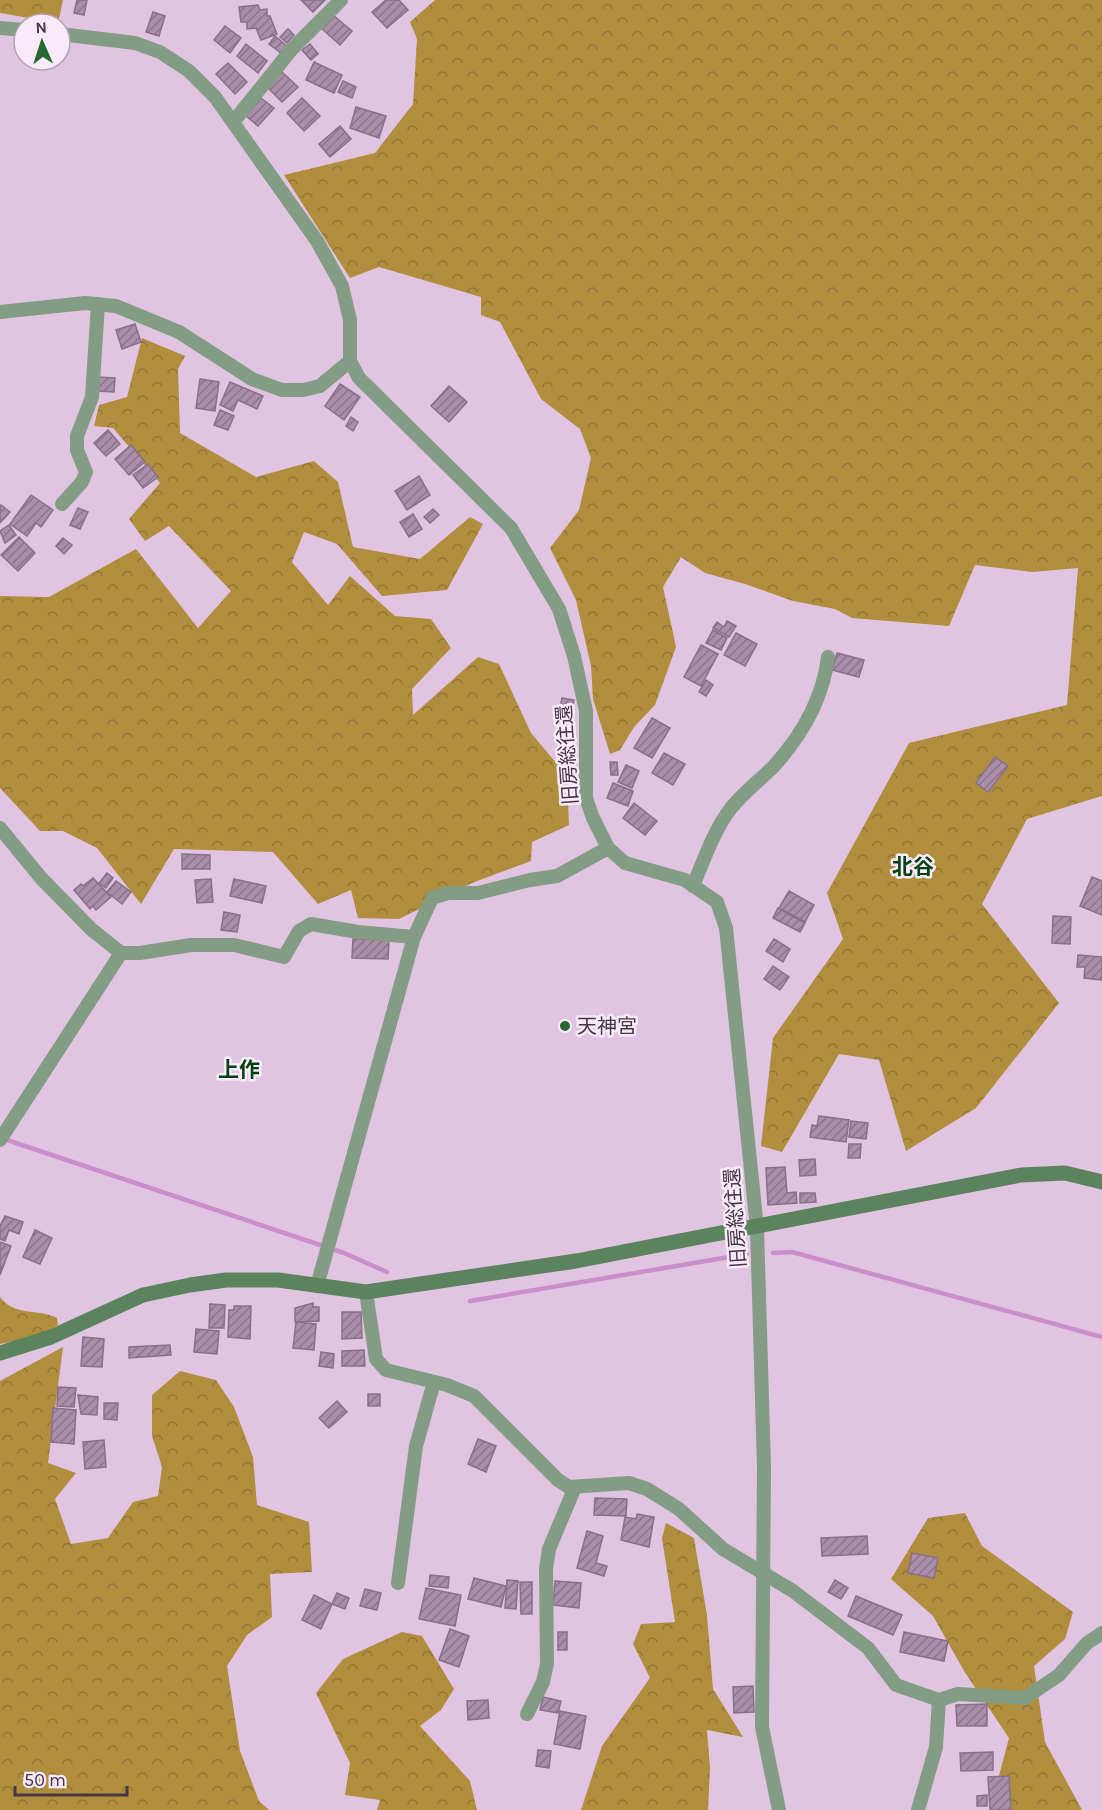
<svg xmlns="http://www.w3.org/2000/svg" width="1102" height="1810" font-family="Karla,'Noto Sans JP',sans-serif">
  <defs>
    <pattern id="forest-crowns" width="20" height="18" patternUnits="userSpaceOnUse" patternTransform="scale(1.5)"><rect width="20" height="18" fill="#b18e3d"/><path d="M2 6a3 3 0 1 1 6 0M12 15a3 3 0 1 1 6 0" fill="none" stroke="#927535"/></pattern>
    <pattern id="building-hatch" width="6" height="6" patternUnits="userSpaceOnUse" patternTransform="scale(1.5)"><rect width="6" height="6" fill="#aa8eaa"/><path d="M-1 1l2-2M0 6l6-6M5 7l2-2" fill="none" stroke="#8c758c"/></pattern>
  </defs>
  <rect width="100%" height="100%" fill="#e1c4e1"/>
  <g fill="url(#forest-crowns)">
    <polygon points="0,0 63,0 58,23 0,13"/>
    <polygon points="435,0 1102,0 1102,796 1027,819 982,904 1059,1003 976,1108 906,1151 879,1060 839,1054 782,1152 761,1146 773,1038 843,939 827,893 909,743 1067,705 1078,568 1033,572 975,565 949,626 852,618 835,609 793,601 745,584 705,573 681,557 663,587 676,647 655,705 634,727 620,750 610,754 593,699 591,666 576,600 550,548 579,510 591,458 580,429 541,399 500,322 481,315 481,297 379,267 350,278 284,175 375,153 413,104 417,39 410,22"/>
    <polygon points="142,338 185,356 178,369 180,433 256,477 314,461 338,482 353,547 420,559 470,517 483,524 447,590 382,596 337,544 304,532 292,562 328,605 350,576 395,616 431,619 451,648 412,689 413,715 478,657 499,664 531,733 567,776 569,825 532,842 531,861 472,883 399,919 358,918 351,890 318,904 273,852 174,849 141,904 97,848 63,831 40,831 0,788 0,596 49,597 136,549 198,628 231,591 169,526 145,541 129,519 160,483 113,428 94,426 99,405 127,397"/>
    <path d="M0,1297C15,1317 37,1308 57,1318L58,1325L38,1337L0,1344Z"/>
    <polygon points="63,1347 48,1463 76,1473 55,1499 71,1544 108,1538 133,1502 158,1496 162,1467 152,1436 152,1395 180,1371 216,1380 234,1407 253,1457 257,1505 309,1522 312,1572 270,1574 272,1617 247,1635 227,1666 240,1751 259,1801 269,1810 0,1810 0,1381"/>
    <polygon points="965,1513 982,1546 1073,1612 1065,1639 1034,1666 1045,1742 1082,1810 990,1810 1009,1738 964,1671 933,1616 891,1579 928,1518"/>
    <polygon points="666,1523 694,1538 707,1615 713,1689 743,1737 707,1730 710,1768 708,1810 581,1810 602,1746 650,1678 633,1644 641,1624 675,1622 662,1538"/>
    <polygon points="402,1632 422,1636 454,1689 441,1710 420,1726 470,1781 477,1810 377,1810 380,1800 345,1795 350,1763 316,1693 343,1659"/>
  </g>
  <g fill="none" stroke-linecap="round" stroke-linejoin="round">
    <g stroke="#ca8fcb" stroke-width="4.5">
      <polyline points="4,1139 344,1253 387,1272"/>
      <polyline points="773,1253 792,1252 1102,1337"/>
      <polyline points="470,1301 747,1254"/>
    </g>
  </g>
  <g fill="url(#building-hatch)" stroke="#896f8a" stroke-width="1.5">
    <polygon points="77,0 87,0 84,15 74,13"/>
    <polygon points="301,0 325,0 313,12"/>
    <polygon points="386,0 399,0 408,10 387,28 372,12"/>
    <polygon points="258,5 260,10 267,9 267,16 270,16 277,34 261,40 256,28 247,29 247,22 241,22 239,7"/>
    <polygon points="153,12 165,16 159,36 146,32"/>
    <polygon points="333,15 352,31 340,45 321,28"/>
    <polygon points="225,26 241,38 230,53 214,40"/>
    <polygon points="288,29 294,35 287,43 280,37"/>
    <polygon points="275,36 287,46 281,53 269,44"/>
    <polygon points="246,44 267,61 258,73 237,56"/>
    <polygon points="310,44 318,54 311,60 302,50"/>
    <polygon points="314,62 342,75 334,93 306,80"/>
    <polygon points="228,63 247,82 235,94 216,74"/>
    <polygon points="282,72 298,87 282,102 267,87"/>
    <polygon points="343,81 356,87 352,98 338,92"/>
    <polygon points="261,98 274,108 258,126 246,116"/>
    <polygon points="302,98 320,116 304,131 287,113"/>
    <polygon points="356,107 386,116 379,138 350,128"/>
    <polygon points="340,126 351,139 330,157 319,144"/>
    <polygon points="135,324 141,342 122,349 116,330"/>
    <polygon points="97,377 115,378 114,392 97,391"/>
    <polygon points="200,379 219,382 215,411 196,408"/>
    <polygon points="230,382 263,396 257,409 238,400 233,411 220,405"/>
    <polygon points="340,384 360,397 344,420 325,406"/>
    <polygon points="449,386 467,402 449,422 431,406"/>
    <polygon points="220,410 234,416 228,430 214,425"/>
    <polygon points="351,417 358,422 353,431 346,426"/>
    <polygon points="108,430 120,444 106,456 94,443"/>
    <polygon points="131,445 145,462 129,475 115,459"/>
    <polygon points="148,464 158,477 143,488 133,475"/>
    <polygon points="419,476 430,495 407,510 395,491"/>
    <polygon points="31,495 53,510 41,527 36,523 27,536 10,524"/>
    <polygon points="1,505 10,512 0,523 0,506"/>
    <polygon points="78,508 88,512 80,529 70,525"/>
    <polygon points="433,509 439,515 430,523 424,517"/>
    <polygon points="413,514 422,529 409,537 400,522"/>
    <polygon points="9,525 16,535 5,543 0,531"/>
    <polygon points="19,537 35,553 18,571 1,555"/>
    <polygon points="63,538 72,545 64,554 56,546"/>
    <polygon points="727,621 736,626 729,637 713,628 717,622 724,627"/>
    <polygon points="713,630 727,638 721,650 706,643"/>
    <polygon points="736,633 757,644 745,666 724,655"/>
    <polygon points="701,645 718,654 701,686 684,677"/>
    <polygon points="837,653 864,660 859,677 832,670"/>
    <polygon points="706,680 713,685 706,696 699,692"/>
    <polygon points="562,698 574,700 572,710 560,708"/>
    <polygon points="652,718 670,728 652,758 634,748"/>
    <polygon points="664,753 685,764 673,785 652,773"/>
    <polygon points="995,757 1008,766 988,792 976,783"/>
    <polygon points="610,762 617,762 618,775 611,775"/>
    <polygon points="626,765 639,771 632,788 618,782"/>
    <polygon points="613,783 633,791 628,806 607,798"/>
    <polygon points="634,803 657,821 645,835 623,818"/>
    <polygon points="182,854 210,855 210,869 182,869"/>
    <polygon points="107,873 113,878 106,888 99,883"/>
    <polygon points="1092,877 1102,881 1102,915 1080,906"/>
    <polygon points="93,878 111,897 96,910 93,906 90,909 74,890 81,884 83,886"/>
    <polygon points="211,879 213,902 197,903 195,880"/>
    <polygon points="234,879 266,886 262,903 230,896"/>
    <polygon points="116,881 131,892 122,904 107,892"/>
    <polygon points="789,891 814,905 805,922 779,908"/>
    <polygon points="778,908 805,923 800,932 773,918"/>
    <polygon points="224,912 240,915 237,932 221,930"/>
    <polygon points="1053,916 1071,917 1070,944 1052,943"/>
    <polygon points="353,939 389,940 388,959 352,958"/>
    <polygon points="774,939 790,949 783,962 766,951"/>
    <polygon points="1078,955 1102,957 1102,980 1084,978 1085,967 1077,967"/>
    <polygon points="773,966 789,977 780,990 764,979"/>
    <polygon points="819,1116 849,1120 846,1142 810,1137 812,1125 817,1126"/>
    <polygon points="851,1121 868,1123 866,1139 849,1137"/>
    <polygon points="849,1144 861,1144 860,1158 848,1158"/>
    <polygon points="815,1159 816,1175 800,1176 799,1160"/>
    <polygon points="785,1167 787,1193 796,1192 797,1203 768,1205 766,1168"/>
    <polygon points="800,1193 815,1193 816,1202 800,1203"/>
    <polygon points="5,1216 23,1222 19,1234 9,1230 5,1241 0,1239 0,1226"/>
    <polygon points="35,1230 52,1238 40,1264 23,1257"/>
    <polygon points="0,1242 11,1246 0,1275"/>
    <polygon points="313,1303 313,1307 319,1307 319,1321 295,1322 295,1308"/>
    <polygon points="210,1304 225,1305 224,1328 209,1328"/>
    <polygon points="234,1306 251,1306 250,1339 228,1337 229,1310 234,1310"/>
    <polygon points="342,1312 361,1312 362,1338 342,1339"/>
    <polygon points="296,1322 316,1324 314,1350 293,1348"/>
    <polygon points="196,1329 219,1331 217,1354 194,1352"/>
    <polygon points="83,1337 104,1339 102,1367 81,1366"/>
    <polygon points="170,1345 171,1355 129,1358 129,1347"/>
    <polygon points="364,1350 365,1366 342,1366 342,1351"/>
    <polygon points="321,1352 334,1354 333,1368 319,1366"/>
    <polygon points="58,1387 76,1388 74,1407 57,1406"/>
    <rect x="368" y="1394" width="12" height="12"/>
    <polygon points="78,1395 98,1397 97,1415 81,1414"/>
    <polygon points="337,1401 347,1412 329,1428 319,1418"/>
    <polygon points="104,1403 118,1403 117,1420 104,1419"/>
    <polygon points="53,1408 76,1410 74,1444 51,1442"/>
    <polygon points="478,1439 496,1446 486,1472 468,1464"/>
    <polygon points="104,1440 106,1467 85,1469 83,1442"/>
    <polygon points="595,1498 627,1499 626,1516 594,1515"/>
    <polygon points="637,1514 654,1517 649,1547 621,1540 625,1517 636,1519"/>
    <polygon points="587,1531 603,1536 596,1563 607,1566 604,1576 577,1568"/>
    <polygon points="867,1536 868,1554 822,1556 821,1538"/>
    <polygon points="912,1553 938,1558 934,1578 908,1573"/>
    <polygon points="430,1575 449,1577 448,1588 429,1586"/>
    <polygon points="474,1578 506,1586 501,1607 468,1599"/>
    <polygon points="507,1580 518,1581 516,1609 505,1608"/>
    <polygon points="835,1580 848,1588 841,1599 828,1592"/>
    <polygon points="555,1581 581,1583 579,1608 553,1605"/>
    <polygon points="520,1582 532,1582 532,1614 521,1614"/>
    <polygon points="426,1588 461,1595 455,1626 419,1619"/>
    <polygon points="365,1589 381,1593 377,1610 360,1606"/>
    <polygon points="337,1593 349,1598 345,1609 332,1604"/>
    <polygon points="314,1595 332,1604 321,1629 302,1620"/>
    <polygon points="856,1596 902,1615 893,1635 848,1616"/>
    <polygon points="450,1629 469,1636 459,1667 439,1660"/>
    <rect x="558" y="1632" width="9" height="18"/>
    <polygon points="904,1632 948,1641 944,1661 900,1652"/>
    <polygon points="753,1686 754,1712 734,1713 733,1687"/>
    <polygon points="543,1697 561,1701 558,1713 540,1710"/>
    <polygon points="488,1700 489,1718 468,1720 467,1701"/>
    <polygon points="987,1704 987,1726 957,1726 956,1705"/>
    <polygon points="560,1711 586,1716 580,1749 554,1744"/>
    <polygon points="538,1750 551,1751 549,1768 536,1766"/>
    <polygon points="993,1752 993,1770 961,1771 960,1753"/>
    <polygon points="1009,1776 1011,1810 990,1810 988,1777"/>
    <polygon points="987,1795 987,1806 977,1806 977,1796"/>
  </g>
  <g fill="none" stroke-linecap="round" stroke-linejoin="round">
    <g stroke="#829d83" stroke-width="14">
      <polyline points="0,28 24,30"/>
      <polyline points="60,34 135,43 160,52 189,71 215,97 317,241 342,286 350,320 350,361 359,378 511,528 559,609 574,656 586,711 586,798 593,818 608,848 625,863 685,880 717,902 726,928 757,1228 764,1467 762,1727 779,1810"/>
      <polyline points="234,121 291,50 341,0"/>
      <polyline points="0,312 85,303 116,306 179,332 252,379 282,390 303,390 320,386 350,361"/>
      <polyline points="62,504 82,482 86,472 77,450 77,436 92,397 98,304"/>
      <polyline points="0,828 41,878 91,929 121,953 140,953 191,945 234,945 284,957 299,931 311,924 358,932 414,937"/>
      <path d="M693,886C704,860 714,830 731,808C744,792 760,780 774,766C802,735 823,698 828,657"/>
      <polyline points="0,1140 121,953"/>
      <polyline points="317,1286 414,937 432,898 448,893 478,893 530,880 557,876 608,848"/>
      <polyline points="366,1292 376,1359 386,1370 447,1385 474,1396 558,1480 569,1487 629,1483 647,1489 679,1509 723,1549 793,1591 868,1648 896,1685 939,1700 936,1747 918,1810"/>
      <polyline points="398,1583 416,1446 434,1382"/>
      <polyline points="939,1700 958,1694 1025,1698 1059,1675 1087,1643 1102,1633"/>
      <polyline points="527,1714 543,1682 547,1664 546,1569 549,1549 575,1487"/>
    </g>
    <polyline stroke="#5b835d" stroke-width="15" points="0,1353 51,1337 143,1295 190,1285 226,1280 278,1280 366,1292 576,1261 1021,1175 1065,1173 1102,1182"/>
  </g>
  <circle fill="#296831" stroke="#f9eaf9" stroke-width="2" cx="565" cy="1026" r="6"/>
  <g text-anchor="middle" stroke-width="5" stroke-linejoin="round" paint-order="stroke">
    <g font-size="20" fill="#433843" stroke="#f9eaf9">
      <text transform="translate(567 755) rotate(-94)" y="7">旧房総往還</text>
      <text transform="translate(735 1218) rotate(-94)" y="7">旧房総往還</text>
    </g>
    <g font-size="20" fill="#433843" stroke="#f9eaf9" text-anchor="start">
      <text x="577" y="1033">天神宮</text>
    </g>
    <g font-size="21" font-weight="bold" fill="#014210" stroke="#f9eaf9">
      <text x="913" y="874">北谷</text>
      <text x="239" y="1077">上作</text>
    </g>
  </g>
  <g transform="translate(42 42) rotate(357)"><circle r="28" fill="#f9eaf9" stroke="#b0a3b0" stroke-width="1.5"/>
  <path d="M0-4.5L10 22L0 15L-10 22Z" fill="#296831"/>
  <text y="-9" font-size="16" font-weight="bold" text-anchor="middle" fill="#433843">N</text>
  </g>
  <path d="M15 1786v9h112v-9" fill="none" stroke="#433843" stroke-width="3"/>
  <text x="24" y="1786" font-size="18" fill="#433843" stroke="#f9eaf9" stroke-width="4.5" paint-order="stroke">50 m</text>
</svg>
